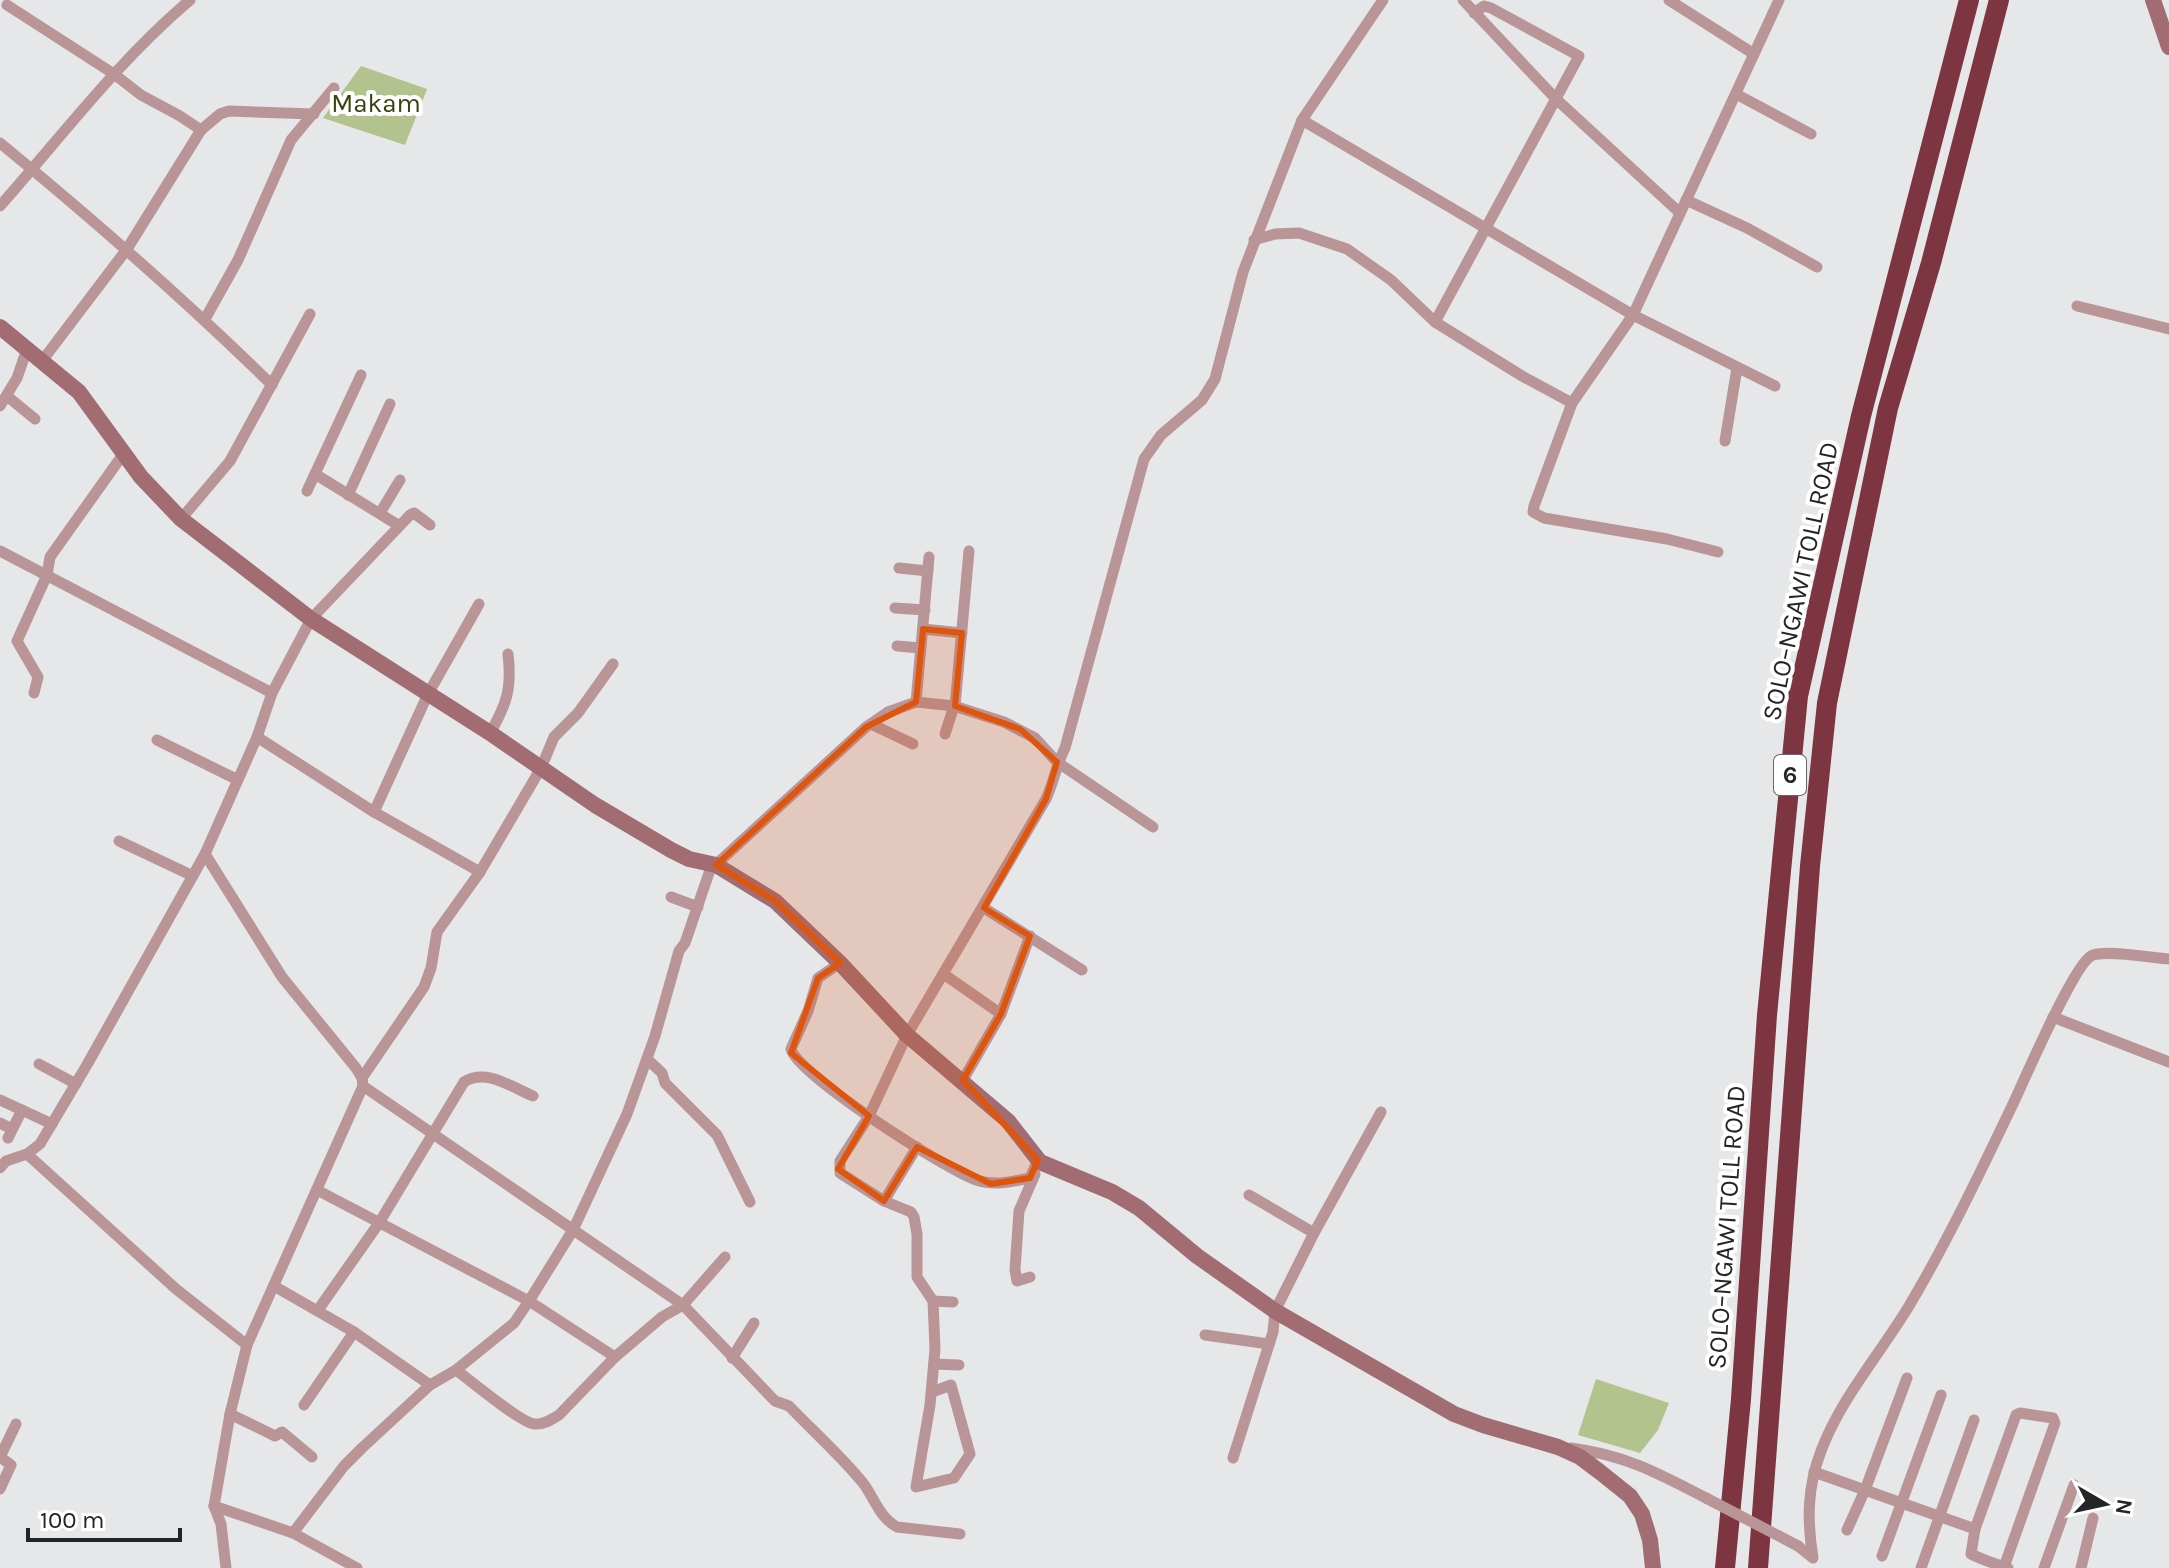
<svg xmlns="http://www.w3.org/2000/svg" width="2169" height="1568" font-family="Karla,sans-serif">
  <rect width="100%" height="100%" fill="#e5e7e9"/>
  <g fill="#b2c38e">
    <polygon points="361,66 427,89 405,145 323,118"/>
    <polygon points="1596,1379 1669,1403 1658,1430 1640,1453 1578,1435"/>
  </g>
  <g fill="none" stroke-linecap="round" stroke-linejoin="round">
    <g stroke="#ba9598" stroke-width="11">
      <polyline points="1463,0 1555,98 1680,213"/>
      <polyline points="1669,0 1754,54"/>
      <polyline points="7,5 114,74 141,95 180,116 201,130 220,114 229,111 314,114"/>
      <polyline points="1736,94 1811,134"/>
      <polyline points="1302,120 1633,315 1775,386"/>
      <path d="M0,143C94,220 185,300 272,385"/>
      <polyline points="1686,200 1747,228 1817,267"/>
      <path d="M0,206C62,136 118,61 190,0"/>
      <polyline points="1254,240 1275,234 1299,233 1347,249 1391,280 1435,322 1522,376 1572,403"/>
      <polyline points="2077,306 2169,329"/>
      <polyline points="205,319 238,260 291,140 334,88"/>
      <polyline points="1435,322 1579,56 1491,8 1484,6 1474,13"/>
      <polyline points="42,361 127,249 201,130"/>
      <polyline points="7,396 35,419"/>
      <polyline points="0,406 17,378 27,349"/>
      <polyline points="1725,441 1737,368"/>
      <polyline points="315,474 398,525"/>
      <polyline points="307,491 361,375"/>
      <polyline points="348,495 390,404"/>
      <polyline points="380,513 400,480"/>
      <polyline points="181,519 230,461 310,314"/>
      <polyline points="0,551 272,693"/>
      <polyline points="1718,552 1667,539 1544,518 1533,512 1534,506 1572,403 1633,315 1779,0"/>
      <polyline points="899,568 928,571"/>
      <polyline points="895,608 925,610"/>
      <polyline points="923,629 962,633"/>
      <polyline points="897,646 921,648"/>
      <polyline points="34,693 38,677 17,641 47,575 50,557 124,453"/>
      <polyline points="916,702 929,557"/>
      <polyline points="955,706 969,551"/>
      <polyline points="871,724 913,744"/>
      <path d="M490,733C507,704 512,688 508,654"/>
      <polyline points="945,734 954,706"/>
      <polyline points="257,737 374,812 428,694 479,604"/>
      <polyline points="157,740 236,779"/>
      <polyline points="374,812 480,872"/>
      <polyline points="119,841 193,876"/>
      <polyline points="205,854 282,977 356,1068 362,1078 363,1086 247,1345 230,1414 214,1506 221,1524 226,1568"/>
      <polyline points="671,897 698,907"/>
      <polyline points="984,908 1082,970"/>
      <path d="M840,963L818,978L808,1011L791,1049C798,1075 945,1169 976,1180C995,1186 1011,1182 1030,1178L1038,1160"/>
      <polyline points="945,975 1001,1014"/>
      <polyline points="2053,1017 2169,1062"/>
      <polyline points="647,1059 662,1073 665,1083 717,1135 750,1202"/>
      <polyline points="39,1064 76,1084"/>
      <polyline points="362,1078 424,987 431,968 437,932 480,872 541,768 554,737 578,713 613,664"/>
      <polyline points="963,1080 1001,1014 1030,936"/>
      <path d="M363,1086L683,1305L775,1401L789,1406C813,1431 841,1456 863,1483C875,1499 879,1517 897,1527L960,1534"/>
      <polyline points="0,1100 52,1124"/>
      <polyline points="0,1123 12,1129"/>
      <polyline points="8,1138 22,1110"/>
      <path d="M917,1147L884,1201L840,1173V1161L869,1116L907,1035L1046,799C1054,782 1056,765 1065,748L1144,459L1161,435L1202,400L1215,379L1243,272L1302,120L1383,0"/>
      <polyline points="27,1154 176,1289 247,1345"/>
      <polyline points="0,1168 6,1161 27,1154 40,1144 88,1063 205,854 257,737 272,693 311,619 410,515 414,513 430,525"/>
      <polyline points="317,1190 529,1301 615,1357"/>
      <polyline points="1249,1195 1314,1233"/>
      <polyline points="884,1201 911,1212 914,1217 917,1234 917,1277 933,1301 935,1349 930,1405 916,1487 954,1478 970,1454 951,1385 932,1392"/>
      <polyline points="1030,1277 1017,1281 1015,1270 1019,1211 1035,1174"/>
      <polyline points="274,1286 354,1332 430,1385"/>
      <polyline points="933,1301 953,1302"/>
      <path d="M318,1310L379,1223L464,1082C486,1068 511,1087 533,1096"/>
      <polyline points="1205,1335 1269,1344"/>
      <polyline points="732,1358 754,1323"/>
      <polyline points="934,1364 959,1365"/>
      <path d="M456,1370C470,1380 522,1424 535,1424C544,1425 552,1419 559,1415L615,1357L662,1317L683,1305L725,1257"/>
      <polyline points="304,1405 354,1332"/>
      <polyline points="230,1414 275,1436 282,1432 312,1457"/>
      <path d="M1571,1448C1625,1455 1658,1473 1706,1498"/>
      <polyline points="0,1457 11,1465 0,1489"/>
      <polyline points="0,1457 16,1424"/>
      <polyline points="1233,1458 1273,1332 1275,1311 1314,1233 1381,1112"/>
      <polyline points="1814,1472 1975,1529"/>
      <polyline points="214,1506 293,1533 357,1568"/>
      <polyline points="1847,1530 1865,1490 1907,1378"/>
      <polyline points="293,1533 344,1466 362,1448 430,1385 456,1370 514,1323 529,1301 573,1230 627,1114 655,1036 679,951 685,943 710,870 866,727 888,712 916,702 954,706 1004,722 1035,738 1057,762 1153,827"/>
      <path d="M1798,1546L1813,1558C1807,1520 1807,1488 1821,1451C1841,1398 1880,1354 1909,1306C1947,1242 1980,1173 2012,1106C2024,1081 2073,966 2091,956C2104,949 2152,958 2169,959"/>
      <polyline points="1882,1556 1941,1395"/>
      <polyline points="1921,1568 1974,1420"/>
      <path d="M2003,1568L2004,1567L2055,1423L2053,1418L2020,1413L2016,1415L1975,1529L1971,1554C1983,1560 1995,1564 2008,1568"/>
      <polyline points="2044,1568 2074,1485"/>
      <polyline points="2081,1568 2093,1518"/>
    </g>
    <g stroke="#a16d72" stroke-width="16">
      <polyline points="2153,0 2169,47"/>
      <polyline points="0,327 79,392 141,477 181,519 311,619 490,733 595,805 671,850 689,859 716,865 775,901 840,963 907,1035 1008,1121 1040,1162 1112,1192 1139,1208 1197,1256 1275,1311 1454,1414 1483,1425 1558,1447 1580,1457 1600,1472 1630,1496 1642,1514 1650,1540 1653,1568"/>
    </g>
    <g stroke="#7d3641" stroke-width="20">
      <polyline points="1725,1568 1741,1399 1767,1015 1798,696 1861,416 1969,0"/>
      <polyline points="1758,1568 1810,866 1827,703 1888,408 1931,263 1999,0"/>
    </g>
    <polyline stroke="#ba9598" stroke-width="11" points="1706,1498 1798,1546"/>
  </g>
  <path fill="#de560d" fill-opacity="0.2" stroke="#de560d" stroke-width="6" stroke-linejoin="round" d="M923,629L962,633L955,706L1020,729L1057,762L1046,799L984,908L1030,936L1001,1014L963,1080L1038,1160L1030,1178L991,1184L917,1147L884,1201L838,1169L869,1116L791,1053L818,978L840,963L775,901L716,865L866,727L916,702Z"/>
  <g text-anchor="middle" stroke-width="8" stroke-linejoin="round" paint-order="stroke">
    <rect fill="#fff" stroke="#666667" stroke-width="2" x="1774" y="755" width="32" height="40" rx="6"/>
    <g font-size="24" font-weight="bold" fill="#242526">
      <text x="1790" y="783">6</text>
    </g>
    <g font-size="26" fill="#36430e" stroke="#fff">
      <text x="376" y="112">Makam</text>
    </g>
    <g font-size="26" fill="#242526" stroke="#fff">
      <text transform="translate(1800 581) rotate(-78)" y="9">SOLO–NGAWI TOLL ROAD</text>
      <text transform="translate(1726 1227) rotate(-86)" y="9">SOLO–NGAWI TOLL ROAD</text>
    </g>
  </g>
  <g transform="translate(2105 1504) rotate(99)" stroke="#ffffff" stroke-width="6" paint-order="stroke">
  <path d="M0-6L14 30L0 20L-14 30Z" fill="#242526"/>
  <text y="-12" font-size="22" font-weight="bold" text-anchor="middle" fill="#242526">N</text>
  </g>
  <path d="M28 1528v12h152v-12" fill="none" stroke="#242526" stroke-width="4"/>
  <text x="40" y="1528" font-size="24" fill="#242526" stroke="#ffffff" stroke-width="6" paint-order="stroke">100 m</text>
</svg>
